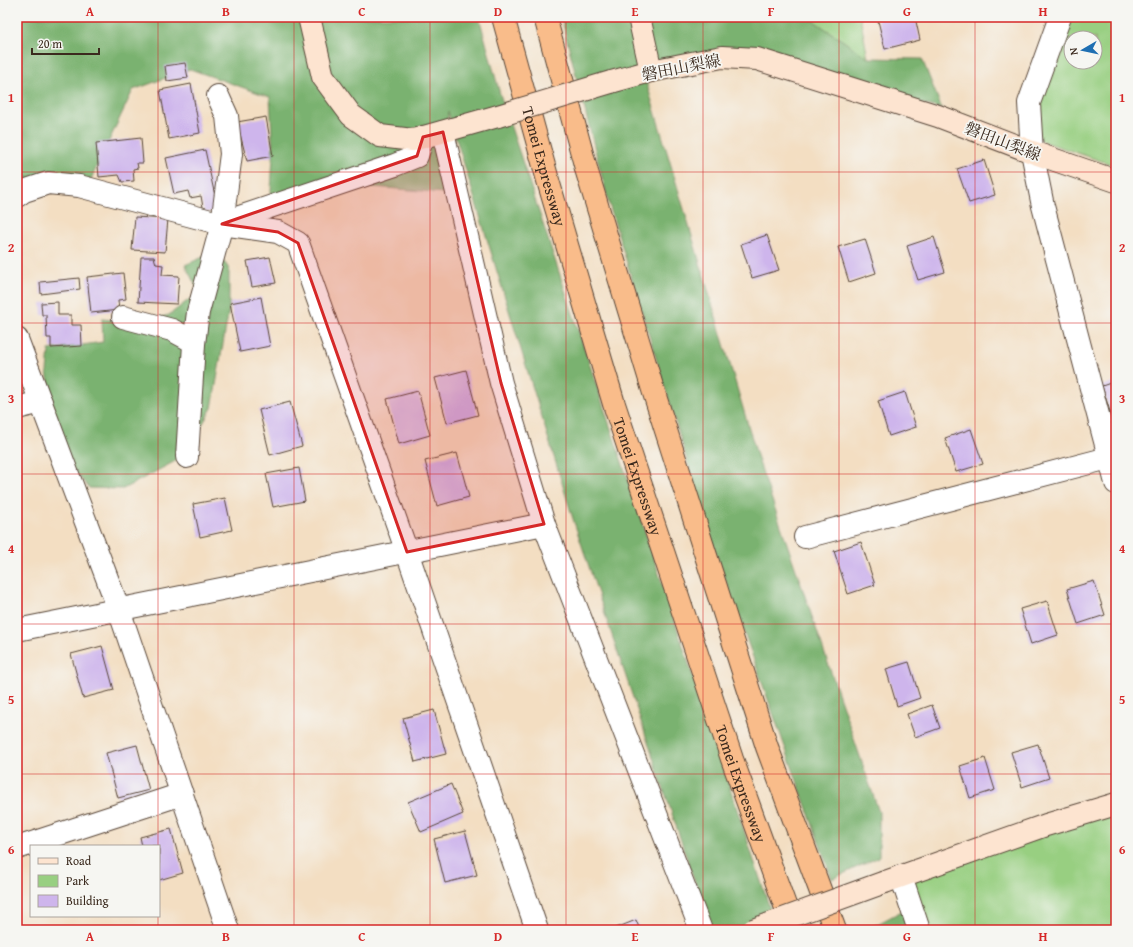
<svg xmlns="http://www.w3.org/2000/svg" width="1133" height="947" font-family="'Gentium Book Plus','Noto Serif JP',serif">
  <rect width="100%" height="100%" fill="#f6f6f2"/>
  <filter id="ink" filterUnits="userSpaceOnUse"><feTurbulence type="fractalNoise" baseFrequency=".025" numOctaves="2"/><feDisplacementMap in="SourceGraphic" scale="8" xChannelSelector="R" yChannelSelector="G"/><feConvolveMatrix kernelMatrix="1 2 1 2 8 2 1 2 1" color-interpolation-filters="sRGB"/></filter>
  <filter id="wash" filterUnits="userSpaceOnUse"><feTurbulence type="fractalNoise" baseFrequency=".012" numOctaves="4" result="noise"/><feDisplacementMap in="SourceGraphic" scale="16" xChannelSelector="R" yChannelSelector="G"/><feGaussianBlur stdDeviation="0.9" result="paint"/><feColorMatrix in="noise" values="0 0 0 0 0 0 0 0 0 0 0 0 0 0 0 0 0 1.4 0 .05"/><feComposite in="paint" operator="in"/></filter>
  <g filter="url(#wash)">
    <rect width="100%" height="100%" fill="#f3dec2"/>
    <g fill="#98cf81" stroke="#6a7c50" fill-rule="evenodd">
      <polygon points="808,17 860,17 868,58"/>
      <path d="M1067,17H1116V166L1039,140L1031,98ZM1071,38H1095V62H1071Z"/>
      <polygon points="1116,808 1116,930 925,930 911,906 914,872"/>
    </g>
    <g fill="#7ab26f" stroke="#5a6e46">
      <polygon points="17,17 479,17 500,94 777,930 711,930 574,522 448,112 444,193 340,184 270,208 273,156 270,97 190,69 133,90 90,181 17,191"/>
      <polygon points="561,17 808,17 868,58 922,59 942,109 762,60 640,61 759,462 879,812 879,857 832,879 713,545 609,204"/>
      <polygon points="217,251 229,269 229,309 212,408 183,457 123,489 89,488 62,457 47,372 49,350 103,342 102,319 138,323 169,315 199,292 185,265"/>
      <polygon points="911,906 925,930 868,930 868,929"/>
    </g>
    <g id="blocks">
      <g fill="#ceb5ec">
        <polygon points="877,17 915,17 920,40 885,49"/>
        <polygon points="185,63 188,78 167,81 165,66"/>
        <polygon points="191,84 200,133 169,139 160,90"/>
        <polygon points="266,117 273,156 247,161 237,122"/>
        <polygon points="141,138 143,163 137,163 138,168 133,169 134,181 122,182 119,175 99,177 96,143"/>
        <polygon points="205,150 218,210 204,213 201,196 190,198 188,191 174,194 166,158"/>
        <polygon points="984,160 995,195 969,203 957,169"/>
        <polygon points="135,217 168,219 165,252 132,250"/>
        <polygon points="767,235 779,270 752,278 741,244"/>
        <polygon points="934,237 945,272 918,280 907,246"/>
        <polygon points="865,239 876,273 849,282 838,247"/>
        <polygon points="141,257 154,257 156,264 163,265 162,275 179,276 177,304 138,302"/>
        <polygon points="270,257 276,283 252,287 247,261"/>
        <polygon points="123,273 126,299 118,300 119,310 91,313 87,277"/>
        <polygon points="79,278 80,289 41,294 40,282"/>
        <polygon points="261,297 270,346 240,352 230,303"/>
        <polygon points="58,302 58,315 71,315 71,325 81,325 82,346 51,348 51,338 47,338 46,315 42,315 41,303"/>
        <polygon points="466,370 478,415 447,423 435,378"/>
        <polygon points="1116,381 1116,420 1113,421 1102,386"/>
        <polygon points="418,391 430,435 399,444 387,399"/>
        <polygon points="905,392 916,427 889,436 878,401"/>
        <polygon points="290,402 302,446 270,455 259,410"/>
        <polygon points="971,429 983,464 956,472 945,438"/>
        <polygon points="457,453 469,497 437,506 425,461"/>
        <polygon points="299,468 305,501 273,507 266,474"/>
        <polygon points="225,498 232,530 200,537 193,504"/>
        <polygon points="861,542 875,585 848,594 834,551"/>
        <polygon points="1094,581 1105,615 1078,624 1067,589"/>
        <polygon points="1047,601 1058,635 1031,644 1020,609"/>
        <polygon points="102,646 114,690 83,698 71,654"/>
        <polygon points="909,662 920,698 897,706 886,669"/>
        <polygon points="932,705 940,728 915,737 907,714"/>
        <polygon points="434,710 446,754 415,762 403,718"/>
        <polygon points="1038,744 1049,778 1022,787 1011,752"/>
        <polygon points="137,745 149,790 118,798 106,753"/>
        <polygon points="985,758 995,790 970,798 960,766"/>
        <polygon points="451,784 463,814 421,832 408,802"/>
        <polygon points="171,829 183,873 159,880 159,846 142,846 140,837"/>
        <polygon points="465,831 477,875 445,883 434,839"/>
        <polygon points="636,920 640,930 617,930 616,928"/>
      </g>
    </g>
  </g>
  <g filter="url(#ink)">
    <use href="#blocks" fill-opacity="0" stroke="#574537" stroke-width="1"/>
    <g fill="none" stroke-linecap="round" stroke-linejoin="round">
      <defs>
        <g id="street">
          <polyline points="1060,17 1029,103 1032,152 1043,206 1116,483"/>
          <polyline points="443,132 501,383 544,524 701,930"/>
          <polyline points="17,196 24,191 48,183 79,186 222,224 278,232 298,243 407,552 537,930"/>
          <polyline points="225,222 395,165 417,156 423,137"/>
          <polyline points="123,317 172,330 194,342"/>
          <polyline points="17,339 119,610 228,930"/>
          <polyline points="17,408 41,402"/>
          <polyline points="187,457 194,344 198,312 222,224 231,154 227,116 218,96"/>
          <polyline points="805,537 1116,456"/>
          <polyline points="17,630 544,524"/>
          <polyline points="17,848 182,794"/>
          <polyline points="901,876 919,930"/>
        </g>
        <g id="secondary">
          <polyline points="309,17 323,77 351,115 380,136 413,140 498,116"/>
          <polyline points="639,17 651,71"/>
          <polyline points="611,82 651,71 722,57 757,59 938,116 1032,152 1116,181"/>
          <polyline points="885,882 1046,825 1116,804"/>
        </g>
        <g id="highway">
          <path id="s1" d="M503,17L549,184L614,404L732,759L794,930"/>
          <polyline points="545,17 587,172 654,393 767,747 835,930"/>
        </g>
      </defs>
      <use href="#street" stroke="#574537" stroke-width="24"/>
      <use href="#secondary" stroke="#574537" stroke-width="24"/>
      <use href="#highway" stroke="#574537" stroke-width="24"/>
      <use href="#street" stroke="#fff" stroke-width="22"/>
      <use href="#secondary" stroke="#fde4d0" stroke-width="22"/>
      <use href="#highway" stroke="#f9bc8a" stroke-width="22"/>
      <defs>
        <g id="secondary-bridge">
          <polyline points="498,116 611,82"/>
          <polyline points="753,930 885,882"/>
        </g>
      </defs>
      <use href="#secondary-bridge" stroke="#574537" stroke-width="24" stroke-linecap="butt"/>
      <use href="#secondary-bridge" stroke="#fde4d0" stroke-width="22"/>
    </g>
  </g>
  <path fill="#d62828" fill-opacity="0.2" stroke="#d62828" stroke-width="3" stroke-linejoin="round" d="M443,132L501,383L544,524L407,552L298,243L278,232L222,224L417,156L423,137Z"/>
  <path fill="none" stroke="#d62828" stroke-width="1" stroke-opacity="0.55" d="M158,17V846M294,17V930M430,17V930M566,17V930M703,17V930M839,17V930M975,17V930M17,172H1116M17,323H1116M17,474H1116M17,624H1116M17,774H1116M158,916V930"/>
  <g text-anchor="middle" stroke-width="3.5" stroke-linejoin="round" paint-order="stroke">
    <g font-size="16" fill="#3b2a1e" stroke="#f6f6f2">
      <text transform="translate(681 67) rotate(-11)" y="6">磐田山梨線</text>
      <text transform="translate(1003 141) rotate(21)" y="6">磐田山梨線</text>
      <text dy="6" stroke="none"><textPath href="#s1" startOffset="155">Tomei Expressway</textPath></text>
      <text dy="6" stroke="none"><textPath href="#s1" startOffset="479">Tomei Expressway</textPath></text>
      <text dy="6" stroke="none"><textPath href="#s1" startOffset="803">Tomei Expressway</textPath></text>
    </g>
  </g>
  <rect width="1133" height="947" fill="none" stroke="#f6f6f2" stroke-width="44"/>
  <rect x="30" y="845" width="130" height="72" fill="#f6f6f2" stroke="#aba49d"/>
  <rect x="38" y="858" width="20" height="6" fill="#fde4d0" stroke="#aba49d"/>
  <text x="66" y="865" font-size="12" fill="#3b2a1e">Road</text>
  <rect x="38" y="875" width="20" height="12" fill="#98cf81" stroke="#aba49d"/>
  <text x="66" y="885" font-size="12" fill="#3b2a1e">Park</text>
  <rect x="38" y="895" width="20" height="12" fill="#ceb5ec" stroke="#aba49d"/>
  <text x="66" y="905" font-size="12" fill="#3b2a1e">Building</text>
  <g transform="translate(1083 50) rotate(261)"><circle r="19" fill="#f6f6f2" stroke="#aba49d"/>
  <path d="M0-3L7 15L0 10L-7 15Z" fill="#1f6fb2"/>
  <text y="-6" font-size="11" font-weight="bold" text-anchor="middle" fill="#3b2a1e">N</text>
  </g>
  <path d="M32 48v6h67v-6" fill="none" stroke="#3b2a1e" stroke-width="2"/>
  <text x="38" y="48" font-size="12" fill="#3b2a1e" stroke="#f6f6f2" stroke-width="3" paint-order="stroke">20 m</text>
  <rect x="22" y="22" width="1089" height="903" fill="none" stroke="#d62828" stroke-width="1.5"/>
  <g font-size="13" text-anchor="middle" font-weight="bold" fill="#d62828">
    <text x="90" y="16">A</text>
    <text x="226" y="16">B</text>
    <text x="362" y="16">C</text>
    <text x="498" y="16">D</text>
    <text x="635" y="16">E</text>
    <text x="771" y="16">F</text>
    <text x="907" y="16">G</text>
    <text x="1043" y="16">H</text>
    <text x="11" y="102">1</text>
    <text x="1122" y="102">1</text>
    <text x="11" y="252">2</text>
    <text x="1122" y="252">2</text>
    <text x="11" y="403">3</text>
    <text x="1122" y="403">3</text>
    <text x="11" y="553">4</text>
    <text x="1122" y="553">4</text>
    <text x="11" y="704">5</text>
    <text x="1122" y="704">5</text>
    <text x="11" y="854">6</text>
    <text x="1122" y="854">6</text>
    <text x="90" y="941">A</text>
    <text x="226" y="941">B</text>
    <text x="362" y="941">C</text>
    <text x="498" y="941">D</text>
    <text x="635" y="941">E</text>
    <text x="771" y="941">F</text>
    <text x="907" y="941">G</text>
    <text x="1043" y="941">H</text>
  </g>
</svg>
